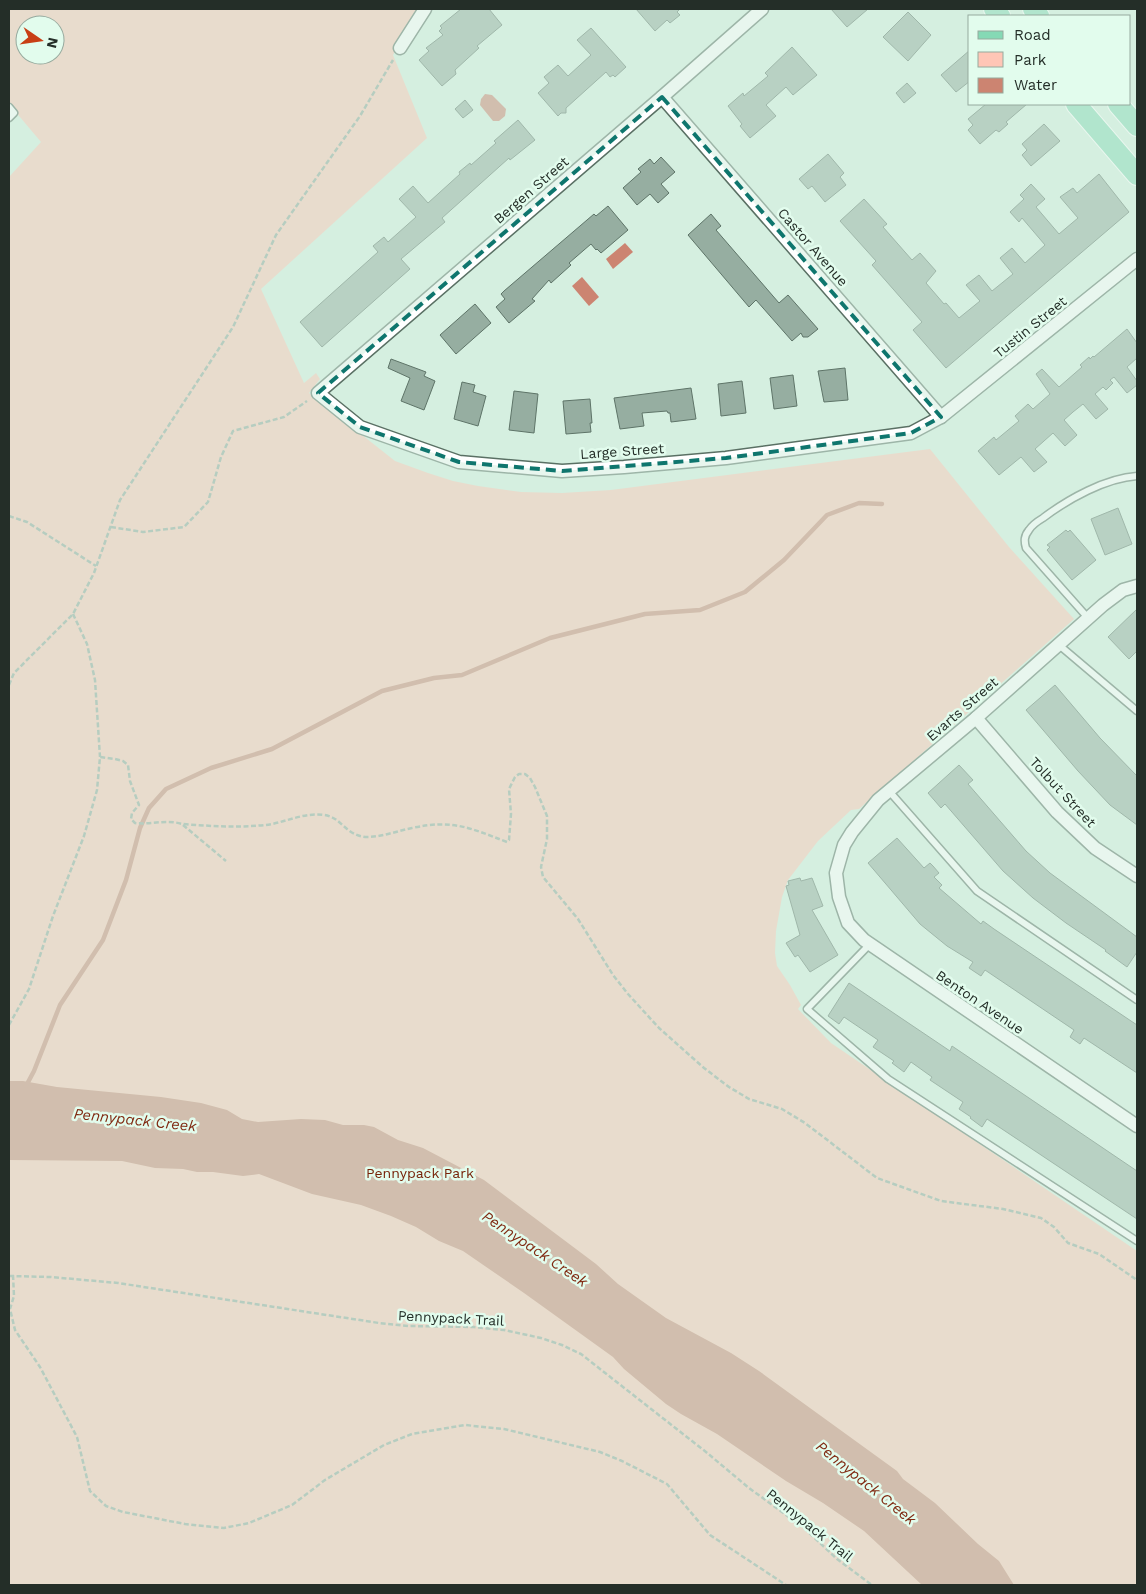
<svg xmlns="http://www.w3.org/2000/svg" width="1146" height="1594" font-family="'Work Sans',sans-serif">
  <rect width="100%" height="100%" fill="#d5efe0"/>
  <path fill="#ffc6b6" fill-rule="evenodd" d="M9,9H420L393,55L427,138L261,289L304,383L316,373L320,379L309,393L395,461L428,473L453,481L478,486L521,492L562,493L611,490L930,449L1009,547L1074,619L859,809L851,810L818,841L788,880L782,897L776,931L775,953L777,966L790,985L801,1005L798,1009L831,1043L1137,1251V1585H9V177L41,142L9,104ZM25,25H55V55H25Z"/>
  <g fill="#cc8471">
    <polygon points="485,94 492,95 506,109 505,116 499,121 493,121 480,105 481,99"/>
    <polygon points="625,243 633,252 613,269 606,259"/>
    <polygon points="582,277 599,297 589,306 572,286"/>
    <polygon points="9,1081 23,1081 57,1087 161,1097 201,1103 227,1110 242,1119 258,1122 301,1119 325,1120 343,1125 364,1125 374,1127 398,1140 423,1148 484,1180 596,1264 618,1284 666,1318 731,1353 759,1371 897,1471 903,1479 935,1503 978,1544 999,1561 1014,1585 922,1585 864,1531 823,1503 786,1481 717,1434 681,1414 666,1404 624,1369 613,1357 524,1293 463,1251 439,1241 416,1227 391,1216 361,1205 312,1194 259,1174 243,1176 213,1172 197,1172 183,1169 155,1168 122,1161 9,1160"/>
  </g>
  <g fill="none" stroke-linecap="round" stroke-linejoin="round">
    <polyline stroke="#cc8471" stroke-width="4.5" points="26,1086 34,1071 60,1005 103,940 126,880 140,828 149,808 166,789 211,768 272,749 382,691 434,678 462,675 550,638 645,614 700,610 745,592 784,560 827,515 859,503 882,504"/>
  </g>
  <g fill="#96aea1" stroke="#5e7468">
    <polygon points="461,9 489,9 502,25 477,46 479,48 455,70 456,74 442,86 419,60 429,51 426,48 443,35 439,31 442,28 440,26"/>
    <polygon points="636,9 680,9 677,12 680,15 670,23 667,20 655,31"/>
    <polygon points="831,9 868,9 847,27"/>
    <polygon points="908,12 931,35 908,61 883,37"/>
    <polygon points="591,28 626,67 615,77 613,75 610,77 606,72 566,108 566,113 561,113 558,116 538,93 549,83 544,77 558,65 568,76 591,55 577,40"/>
    <polygon points="792,47 817,75 793,95 786,87 766,105 776,116 750,138 740,126 742,124 728,106 743,93 744,96 768,76 765,73"/>
    <polygon points="970,50 970,81 956,92 941,75"/>
    <polygon points="907,83 916,93 904,103 896,93"/>
    <polygon points="465,100 473,110 463,118 455,109"/>
    <polygon points="986,104 1027,104 1006,122 1008,124 999,132 996,130 980,144 968,130 973,125 968,119"/>
    <polygon points="518,120 535,140 510,160 509,158 442,218 445,222 401,259 410,269 322,347 300,322 378,252 373,246 384,237 388,242 416,217 399,199 413,186 428,203 460,174 459,172 470,163 471,165 496,143 494,141"/>
    <polygon points="1044,124 1060,141 1031,166 1022,155 1027,150 1022,144"/>
    <polygon points="828,154 844,173 840,177 846,185 825,202 812,186 808,189 799,179"/>
    <polygon points="661,157 675,172 661,184 669,193 658,203 650,194 637,205 623,188 641,172 638,169 650,159 654,164"/>
    <polygon points="1099,174 1129,212 946,368 913,330 922,322 872,265 876,261 840,221 864,199 887,224 883,227 912,260 920,253 936,271 926,283 944,304 946,303 959,318 980,301 966,285 979,275 992,291 1013,274 1000,258 1012,248 1025,263 1045,245 1022,218 1019,222 1010,212 1024,199 1020,195 1031,184 1045,199 1036,207 1059,234 1078,218 1060,197 1073,188 1077,193"/>
    <polygon points="608,206 628,230 601,253 597,249 596,250 591,244 569,263 571,265 551,283 549,280 532,299 535,301 509,323 496,307 505,299 501,294 504,291 594,214 596,216"/>
    <polygon points="711,214 721,226 716,230 779,303 788,295 818,329 808,337 803,337 801,333 792,341 756,300 749,307 688,235"/>
    <polygon points="475,304 491,323 456,354 440,335"/>
    <polygon points="1127,329 1137,343 1137,358 1127,367 1137,381 1137,385 1127,393 1114,377 1110,380 1113,383 1106,390 1103,387 1095,394 1108,409 1096,419 1083,404 1073,412 1064,420 1077,435 1065,446 1053,433 1035,449 1047,462 1034,472 1021,457 999,475 978,451 994,437 996,440 1019,421 1015,416 1028,404 1033,409 1050,394 1036,374 1042,369 1059,387 1082,367 1080,365 1089,357 1090,359 1093,356 1094,357"/>
    <polygon points="391,359 426,372 424,376 435,381 424,410 401,401 410,378 388,368"/>
    <polygon points="845,368 848,400 824,402 818,371"/>
    <polygon points="793,375 797,406 774,409 770,378"/>
    <polygon points="742,381 746,413 721,416 718,384"/>
    <polygon points="462,382 475,385 473,392 486,396 478,426 454,419"/>
    <polygon points="691,388 696,419 671,422 670,413 668,413 667,411 642,413 644,426 620,429 614,398"/>
    <polygon points="514,391 538,394 534,433 509,430"/>
    <polygon points="590,399 592,423 590,423 591,432 566,434 563,401"/>
    <polygon points="1118,508 1132,544 1105,555 1091,519"/>
    <polygon points="1066,530 1068,532 1070,530 1096,560 1072,580 1047,550 1050,547 1047,545"/>
    <polygon points="1137,609 1137,651 1129,659 1108,637"/>
    <polygon points="1055,685 1100,738 1137,776 1137,825 1110,805 1078,771 1026,710"/>
    <polygon points="959,765 973,780 968,784 1026,851 1050,873 1137,937 1137,952 1127,967 1105,951 1106,950 1066,923 1033,898 1003,871 945,804 941,808 928,793"/>
    <polygon points="897,838 924,868 930,863 933,866 939,873 934,877 942,885 939,888 981,924 983,921 994,929 1137,1025 1137,1073 1084,1038 1080,1044 1070,1037 1074,1030 985,970 981,976 969,968 973,962 947,946 920,924 868,863"/>
    <polygon points="800,878 801,881 812,878 823,906 812,910 838,955 810,972 798,955 795,957 786,943 800,935 786,886 789,885 788,881"/>
    <polygon points="849,983 950,1051 952,1046 1137,1171 1137,1219 987,1119 982,1127 970,1118 971,1117 959,1109 963,1102 930,1080 932,1077 911,1062 904,1072 892,1063 894,1061 873,1047 878,1040 844,1017 839,1024 828,1016"/>
  </g>
  <g fill="none" stroke-linecap="round" stroke-linejoin="round">
    <defs>
      <g id="lane">
        <polyline points="9,107 14,113 9,118"/>
        <path d="M1088,618L1026,548C1024,541 1024,536 1029,530C1032,525 1038,521 1043,518C1068,499 1106,478 1137,476"/>
        <polyline points="1059,645 1137,711"/>
        <polyline points="889,791 977,891 1137,1000"/>
        <polyline points="870,944 807,1009 888,1079 1137,1241"/>
      </g>
      <g id="street">
        <polyline points="762,9 662,97 318,393 360,427 459,462 562,471 624,467 726,458 911,433 941,417 1137,259"/>
        <polyline points="400,48 425,9"/>
        <polyline points="662,97 941,417"/>
        <polyline points="1137,586 1123,590 1103,605 976,718 878,800 852,832 844,845 836,873 839,897 848,923 864,940 1137,1126"/>
        <polyline points="976,718 1057,812 1095,848 1137,876"/>
      </g>
      <g id="primary">
        <polyline points="994,9 1000,16"/>
        <polyline points="1033,9 1039,16"/>
        <polyline points="1076,104 1137,175"/>
        <polyline points="1118,104 1137,126"/>
      </g>
    </defs>
    <use href="#lane" stroke="#5a7064" stroke-width="9"/>
    <use href="#street" stroke="#5a7064" stroke-width="15"/>
    <use href="#primary" stroke="#fff" stroke-width="22"/>
    <g stroke="#91a59a" stroke-width="2.5" stroke-dasharray="5 2.5" stroke-linecap="butt">
      <polyline points="9,516 27,522 96,566"/>
      <polyline points="111,527 143,532 184,527 208,502 221,457 233,431 284,417 307,401"/>
      <polyline points="73,614 87,644 95,680 100,757"/>
      <polyline points="9,685 14,673 73,614 94,573 120,500 233,327 276,235 360,116 393,60"/>
      <polyline points="183,825 226,861"/>
      <path d="M9,1025L29,989L53,916L84,836L97,790L100,757L115,759L123,761L128,765L130,781L139,805L132,813L131,819L135,823C151,825 166,819 182,824C210,826 237,828 265,825C285,823 303,812 324,815C342,817 345,836 367,837C382,837 397,831 412,828C453,819 470,828 507,842L509,840L511,814L509,789L515,777L519,774H525L530,778L535,787L547,816V839L541,867L543,877L578,919L613,975L628,994L659,1028L704,1068L729,1087L749,1099L782,1109L805,1123L877,1178L941,1201L1003,1209L1041,1218L1054,1227L1068,1243L1099,1254L1137,1280"/>
      <polyline points="13,1275 14,1296 10,1309 15,1330 40,1367 77,1437 90,1491 106,1506 123,1512 185,1524 224,1528 249,1523 292,1505 325,1480 384,1445 412,1434 465,1425 504,1429 600,1452 622,1461 667,1484 710,1535 786,1585"/>
      <polyline points="9,1276 51,1277 118,1283 379,1323 409,1326 474,1327 504,1330 541,1338 562,1345 581,1354 706,1452 749,1488 804,1528 837,1559 872,1585"/>
    </g>
    <use href="#lane" stroke="#fff" stroke-width="6"/>
    <use href="#street" stroke="#fff" stroke-width="12"/>
    <use href="#primary" stroke="#85d9b5" stroke-width="20"/>
  </g>
  <path d="M0 0H1146V1594H0ZM662,97L941,417L911,433L726,458L562,471L459,462L360,427L318,393Z" fill="#d5efe0" fill-opacity=".55" fill-rule="evenodd"/>
  <path fill="none" stroke="#0f766e" stroke-width="4" stroke-dasharray="10 6" stroke-linejoin="round" d="M662,97L941,417L911,433L726,458L562,471L459,462L360,427L318,393Z"/>
  <g text-anchor="middle" stroke-width="5" stroke-linejoin="round" paint-order="stroke">
    <g font-size="14" fill="#242e28" stroke="#e2fced">
      <text transform="translate(531 190) rotate(-41)" y="5">Bergen Street</text>
      <text transform="translate(813 247) rotate(49)" y="5">Castor Avenue</text>
      <text transform="translate(1030 327) rotate(-39)" y="5">Tustin Street</text>
      <text transform="translate(622 451) rotate(-4)" y="5">Large Street</text>
      <text transform="translate(962 709) rotate(-41)" y="5">Evarts Street</text>
      <text transform="translate(1063 792) rotate(47)" y="5">Tolbut Street</text>
      <text transform="translate(980 1002) rotate(34)" y="5">Benton Avenue</text>
      <text transform="translate(451 1318) rotate(3)" y="5">Pennypack Trail</text>
      <text transform="translate(810 1525) rotate(39)" y="5">Pennypack Trail</text>
    </g>
    <g font-size="14" fill="#762207" stroke="#e2fced">
      <text x="420" y="1178">Pennypack Park</text>
    </g>
    <g font-size="15" font-style="italic" fill="#802a12" stroke="#e2fced">
      <text transform="translate(135 1120) rotate(6)" y="5">Pennypack Creek</text>
      <text transform="translate(535 1249) rotate(34)" y="5">Pennypack Creek</text>
      <text transform="translate(866 1483) rotate(39)" y="5">Pennypack Creek</text>
    </g>
  </g>
  <rect width="1146" height="1594" fill="none" stroke="#242e28" stroke-width="20"/>
  <rect x="968" y="15" width="162" height="90" fill="#e2fced" stroke="#96aa9e"/>
  <rect x="978" y="31" width="25" height="8" fill="#85d9b5" stroke="#96aa9e"/>
  <text x="1014" y="40" font-size="15" fill="#242e28">Road</text>
  <rect x="978" y="52" width="25" height="15" fill="#ffc6b6" stroke="#96aa9e"/>
  <text x="1014" y="65" font-size="15" fill="#242e28">Park</text>
  <rect x="978" y="78" width="25" height="15" fill="#cc8471" stroke="#96aa9e"/>
  <text x="1014" y="90" font-size="15" fill="#242e28">Water</text>
  <g transform="translate(40 40) rotate(103)"><circle r="24" fill="#e2fced" stroke="#96aa9e"/>
  <path d="M0-4L9 19L0 12L-9 19Z" fill="#c83f15"/>
  <text y="-8" font-size="14" font-weight="bold" text-anchor="middle" fill="#242e28">N</text>
  </g>
</svg>
